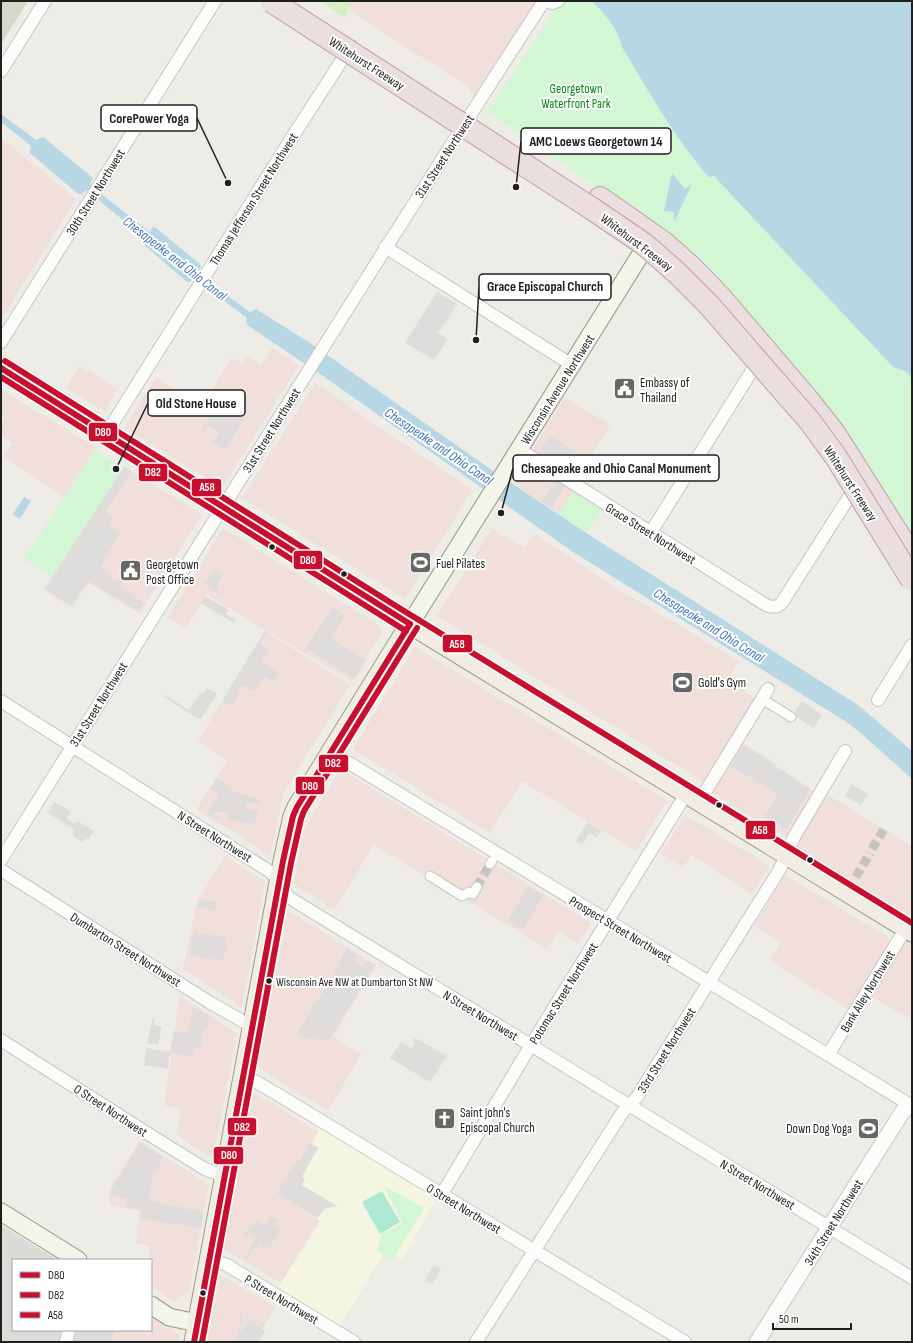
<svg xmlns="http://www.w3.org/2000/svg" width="913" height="1343" font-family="'Sofia Sans Condensed',sans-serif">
  <rect width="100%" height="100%" fill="#edece7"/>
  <polygon fill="#dcdbd8" points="1,1225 58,1260 13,1260 13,1330 115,1330 111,1342 1,1342"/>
  <g fill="#f0dfdb">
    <polygon points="333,1 544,1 478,103 467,86 373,26 355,13"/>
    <polygon points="1,138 76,199 1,320"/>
    <polygon points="272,348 299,365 222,488 124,428 156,377 202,406 232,358 242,363 246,356 261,365"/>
    <polygon points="80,366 118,389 105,411 66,388"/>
    <polygon points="315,383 472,490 405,599 242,498"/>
    <polygon points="1,390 97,448 64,497 3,456 13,443 1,435 1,424 5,417 1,415"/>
    <polygon points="565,397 610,425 571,486 575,489 559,514 512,483"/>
    <polygon points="124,466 202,515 140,613 87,582 70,606 44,590"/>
    <polygon points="223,528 379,625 382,632 352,681 207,595 186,628 168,617"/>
    <polygon points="492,529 524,548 535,534 620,590 738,661 726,681 758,700 705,783 437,616"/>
    <polygon points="265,631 350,685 284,792 270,856 197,809 227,760 198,741"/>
    <polygon points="415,647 667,801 636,851 522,781 490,833 353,749"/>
    <polygon points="742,743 776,764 775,766 815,792 786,838 711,792"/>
    <polygon points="340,769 591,923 578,944 558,931 547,949 374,845 334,910 294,884 303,831"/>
    <polygon points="821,791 912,846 912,1020 866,993 905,928 786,855"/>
    <polygon points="685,815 770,866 753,894 691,855 683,868 661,854"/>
    <polygon points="225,856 265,882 242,1007 183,969 197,902"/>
    <polygon points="785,875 892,940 850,1010 770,961 782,942 754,926"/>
    <polygon points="290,912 376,965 333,1036 361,1054 328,1111 262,1070 258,1066 287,914"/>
    <polygon points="180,996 237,1033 214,1155 201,1152 177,1135 181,1109 164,1105"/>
    <polygon points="253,1094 256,1094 318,1132 280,1194 321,1221 281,1283 224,1249"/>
    <polygon points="140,1141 209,1185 189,1291 174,1302 151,1287 151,1260 148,1260 150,1246 136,1243 140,1211 110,1205 109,1190"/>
    <polygon points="220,1275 275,1307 255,1341 256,1342 207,1342"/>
    <polygon points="151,1318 178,1334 180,1342 111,1342 115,1330 151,1330"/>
  </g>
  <polygon fill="#f5f6e2" points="324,1123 440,1193 402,1259 386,1250 336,1332 274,1294 320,1221 280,1194"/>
  <polygon fill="#d6d7c8" points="1,1 28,1 1,44"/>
  <g fill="#d6eec3">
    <polygon points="320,1 355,1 347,11 345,18"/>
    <polygon points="737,677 749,684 744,693 732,685"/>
  </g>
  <g fill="#d3f6d5">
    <path d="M561,1H592C605,14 618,28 622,47C649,90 676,141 710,178L713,175L893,367L905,371L912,378V537L850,437L735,304L672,238L487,112Z"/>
    <polygon points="95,450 123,468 52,577 24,559"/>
    <polygon points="574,490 602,509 586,533 558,515"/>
    <polygon points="384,1186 424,1208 392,1260 377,1251 382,1234 402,1223"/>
  </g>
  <polygon fill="#aee9d4" points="382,1191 400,1222 380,1234 362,1202"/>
  <g fill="#dedddb">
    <polygon points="437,292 457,304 438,333 448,339 434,360 405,343"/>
    <polygon points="220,401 245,417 225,450 212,441 213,439 215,440 220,432 208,425 204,431 202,430"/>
    <polygon points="550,436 574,451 564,466 540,451"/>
    <polygon points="124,467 131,471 106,512 114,517 108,526 120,534 100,567 112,576 111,579 117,583 118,581 123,584 121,588 144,603 138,612 90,582 87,584 72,606 45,589"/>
    <polygon points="556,479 566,485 551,508 541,502"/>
    <polygon points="214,569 223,575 217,584 219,585 217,590 224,594 223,596 204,584"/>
    <polygon points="205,596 229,610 226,614 236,620 234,623 201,603"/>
    <polygon points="332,607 345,616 331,638 366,660 355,679 306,648"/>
    <polygon points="265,631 268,632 260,644 269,650 261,662 279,673 274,681 264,676 254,692 242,684 236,692 239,695 231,706 222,701"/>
    <polygon points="207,688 216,693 216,696 201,719 198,719 164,697 165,695 189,710 200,693 203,694"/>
    <polygon points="802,701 822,715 814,728 793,715"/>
    <polygon points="744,745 776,764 775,766 799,781 799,782 810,789 786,830 764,817 778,794 731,766"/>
    <polygon points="216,779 222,781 232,791 261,800 260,804 246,802 245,809 258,811 255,824 226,819 229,813 226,812 215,812 212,817 207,813 218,796 217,795 218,793 213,790 212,791 210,790"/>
    <polygon points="852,784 868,794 861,805 845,796"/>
    <polygon points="54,802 71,811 67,819 74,824 77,821 94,831 88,840 86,838 83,842 73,836 74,834 72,833 74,829 48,813"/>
    <polygon points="588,822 601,830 597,837 589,833 582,845 576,841"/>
    <polygon points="528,887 543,896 523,929 508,920"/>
    <polygon points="199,899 217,902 216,911 198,907"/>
    <polygon points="194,932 227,938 225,947 228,947 227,953 224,953 223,961 190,955"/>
    <polygon points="347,948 358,955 354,962 363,967 368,961 375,966 328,1041 296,1036 314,1004 315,1004 334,976 335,967 339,967 341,958"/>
    <polygon points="193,1007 209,1016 207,1027 204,1027 200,1046 203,1047 202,1049 194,1048 192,1057 171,1053 169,1056 168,1069 144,1065 146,1048 170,1052 174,1031 187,1033"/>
    <polygon points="153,1018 155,1018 154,1025 162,1027 158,1045 147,1043"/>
    <polygon points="415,1038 447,1056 430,1082 390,1058 401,1042 411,1048 415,1043 413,1041"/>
    <polygon points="140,1143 164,1158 153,1174 148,1201 204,1212 201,1228 140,1218 141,1209 126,1207 127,1198 113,1196 111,1190"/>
    <polygon points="311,1143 318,1148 302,1177 305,1179 302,1185 337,1206 325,1209 317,1218 277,1193 297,1161 299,1162 307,1149 308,1145"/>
    <polygon points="271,1216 278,1220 274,1227 280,1231 269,1249 260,1244 256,1249 254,1248 247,1260 244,1259 256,1238 249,1233 246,1238 244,1237 246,1231 248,1232 250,1225 255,1226 257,1221 265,1226"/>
    <polygon points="434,1265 441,1269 432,1284 425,1280"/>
    <polygon points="240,1311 243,1313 241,1317 243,1318 240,1331 242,1331 248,1321 253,1324 257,1318 258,1319 254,1325 259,1328 263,1322 265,1323 261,1329 265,1331 259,1341 260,1342 236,1342 240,1321"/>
  </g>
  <polygon fill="#e2e1e6" points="160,566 164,568 161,573 163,575 157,583 155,583 152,588 153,589 150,595 144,592"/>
  <g fill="#b7d7e4">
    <path d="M592,1H912V378L905,371L893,367L713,175L710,178C676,141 649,91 622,47C618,28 605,14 592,1Z"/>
    <polygon points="1,114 36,140 43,137 93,178 90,185 147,230 150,232 153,227 156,228 200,264 201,267 197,274 250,312 256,309 310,343 489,468 586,533 858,705 912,751 912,779 863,735 848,723 573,552 323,376 247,325 246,317 193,278 190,282 187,282 143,244 144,238 143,236 86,190 82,194 78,194 30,153 31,146 1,122"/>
    <polygon points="672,173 685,189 692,184 674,222 674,212 664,211"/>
    <polygon points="24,497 31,501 20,519 13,514"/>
  </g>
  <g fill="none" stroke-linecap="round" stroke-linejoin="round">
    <g stroke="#c4c3bf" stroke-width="9" stroke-dasharray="9 4.5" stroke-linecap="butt">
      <polyline points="872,849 886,826"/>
      <polyline points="856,877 870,853"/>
      <polyline points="477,887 490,864"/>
    </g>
    <defs>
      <g id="pedestrian">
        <polyline points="762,699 791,717"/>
        <polyline points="490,864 492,861"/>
        <polyline points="430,876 462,896 469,892 473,894 477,887"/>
      </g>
      <g id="minor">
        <polyline points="547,1 552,3 558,1"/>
        <polyline points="1,71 45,1"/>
        <polyline points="385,247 572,365"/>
        <polyline points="1,342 215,1"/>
        <polyline points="106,434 291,139 351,46"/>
        <path d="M519,449L766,605C773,608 778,608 783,601L849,497"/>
        <polyline points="651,532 753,369"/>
        <polyline points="878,700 912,645"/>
        <polyline points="1,701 269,871 277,878 288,897 912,1278"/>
        <polyline points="331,752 912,1106"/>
        <polyline points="699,802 768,689"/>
        <path d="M1,860C78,736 157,612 235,488C337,325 439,162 544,1"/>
        <polyline points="1,870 209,1002 244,1022 252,1025"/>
        <polyline points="1,1040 158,1140 205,1169 224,1176"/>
        <polyline points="828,1055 906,928"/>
        <polyline points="244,1075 277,1094 685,1342"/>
        <polyline points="442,1194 531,1045 686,794"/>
        <polyline points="209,1259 227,1265 354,1342"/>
        <polyline points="66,1342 69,1330"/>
        <polyline points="476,1342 622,1113 637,1097 780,869 794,837 845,751"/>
      </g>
      <polyline id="tertiary" points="757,1342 903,1111 912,1105"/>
      <g id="secondary">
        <polyline points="410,624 649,241 644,237"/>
        <polyline points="1,1212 78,1260"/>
        <polyline points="151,1305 169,1317 197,1323"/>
      </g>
      <g id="primary">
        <polyline points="1,368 392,613 912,932"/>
        <polyline points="194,1342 283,861 293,816 297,807 410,624"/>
      </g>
      <polyline id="motorway" points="600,198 664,243 692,268 721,298 808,400 834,433 912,556"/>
    </defs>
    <use href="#pedestrian" stroke="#c6c6c3" stroke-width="11"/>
    <use href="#minor" stroke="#c6c6c3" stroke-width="14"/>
    <use href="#tertiary" stroke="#c6c6c3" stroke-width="17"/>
    <use href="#secondary" stroke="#94987e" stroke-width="19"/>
    <use href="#primary" stroke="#a39c83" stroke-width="21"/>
    <use href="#motorway" stroke="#c59ca4" stroke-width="24"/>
    <use href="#pedestrian" stroke="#fcfcfb" stroke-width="9"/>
    <use href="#minor" stroke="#fcfcfb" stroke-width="12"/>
    <use href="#tertiary" stroke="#fcfcfb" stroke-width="15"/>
    <use href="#secondary" stroke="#f3f4ea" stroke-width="17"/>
    <use href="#primary" stroke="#f1ede4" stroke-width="19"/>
    <use href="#motorway" stroke="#eadede" stroke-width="22"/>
    <defs>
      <polyline id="motorway-bridge" points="271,1 591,208 644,244 676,272 709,305 793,402 809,420 836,457 912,580"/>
    </defs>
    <use href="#motorway-bridge" stroke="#c59ca4" stroke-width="24" stroke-linecap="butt"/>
    <use href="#motorway-bridge" stroke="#eadede" stroke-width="22"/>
    <defs>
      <g id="bus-1">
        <polyline points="1,368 410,624"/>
        <polyline points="194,1342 283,861 293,816 297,807 410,624"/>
      </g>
      <g id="bus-2">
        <polyline points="1,377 406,631"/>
        <polyline points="202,1342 291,863 301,819 304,811 417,628"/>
      </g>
      <polyline id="bus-3" points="5,361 396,606 912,923"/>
    </defs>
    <use href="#bus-1" stroke="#fff" stroke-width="9"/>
    <use href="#bus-2" stroke="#fff" stroke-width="9"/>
    <use href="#bus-3" stroke="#fff" stroke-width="9"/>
    <use href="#bus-1" stroke="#c8102e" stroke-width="6"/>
    <use href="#bus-2" stroke="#c8102e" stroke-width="6"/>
    <use href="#bus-3" stroke="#c8102e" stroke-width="6"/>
  </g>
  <defs>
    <symbol id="civic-square" viewBox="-11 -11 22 22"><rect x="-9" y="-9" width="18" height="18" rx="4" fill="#676765" stroke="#fff"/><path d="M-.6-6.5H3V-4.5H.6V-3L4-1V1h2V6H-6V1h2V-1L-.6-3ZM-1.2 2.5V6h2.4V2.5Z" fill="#fff"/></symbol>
    <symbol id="stadium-square" viewBox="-11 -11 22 22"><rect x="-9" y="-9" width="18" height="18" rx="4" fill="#676765" stroke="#fff"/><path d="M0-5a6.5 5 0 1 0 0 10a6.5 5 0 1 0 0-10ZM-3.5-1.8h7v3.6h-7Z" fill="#fff"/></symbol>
    <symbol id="church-square" viewBox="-11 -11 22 22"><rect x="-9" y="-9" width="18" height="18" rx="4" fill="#676765" stroke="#fff"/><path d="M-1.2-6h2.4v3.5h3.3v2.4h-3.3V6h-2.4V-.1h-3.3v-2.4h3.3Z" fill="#fff"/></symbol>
  </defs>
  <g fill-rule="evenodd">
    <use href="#civic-square" x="612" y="376" width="25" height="25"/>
    <use href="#stadium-square" x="408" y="550" width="25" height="25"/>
    <use href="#civic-square" x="118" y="558" width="25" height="25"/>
    <use href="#stadium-square" x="670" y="670" width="25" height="25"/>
    <use href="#church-square" x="432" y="1106" width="25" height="25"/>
    <use href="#stadium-square" x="856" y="1116" width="25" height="25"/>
  </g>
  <g fill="#1f1f1f" stroke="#fff" stroke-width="1.5">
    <circle cx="272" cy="547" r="3.5"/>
    <circle cx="344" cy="574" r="3.5"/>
    <circle cx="719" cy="805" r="3.5"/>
    <circle cx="810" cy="860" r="3.5"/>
    <circle cx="269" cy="981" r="3.5"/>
    <circle cx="203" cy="1293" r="3.5"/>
  </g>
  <g text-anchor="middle" stroke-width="4" stroke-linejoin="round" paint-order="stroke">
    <g font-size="12" fill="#1f1f1f" stroke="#fff" text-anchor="start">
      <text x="276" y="986">Wisconsin Ave NW at Dumbarton St NW</text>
    </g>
    <g font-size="13" fill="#1f1f1f" stroke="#fff">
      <text transform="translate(367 63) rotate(33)" y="5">Whitehurst Freeway</text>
      <text transform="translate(444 156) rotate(-57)" y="5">31st Street Northwest</text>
      <text transform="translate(95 192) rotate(-58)" y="5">30th Street Northwest</text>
      <text transform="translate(253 199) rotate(-58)" y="5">Thomas Jefferson Street Northwest</text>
      <text transform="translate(637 242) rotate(37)" y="5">Whitehurst Freeway</text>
      <text transform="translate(557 389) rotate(-58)" y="5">Wisconsin Avenue Northwest</text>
      <text transform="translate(271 430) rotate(-58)" y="5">31st Street Northwest</text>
      <text transform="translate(851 483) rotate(57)" y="5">Whitehurst Freeway</text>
      <text transform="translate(651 533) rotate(32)" y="5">Grace Street Northwest</text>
      <text transform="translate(98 704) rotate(-58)" y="5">31st Street Northwest</text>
      <text transform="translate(215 836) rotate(32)" y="5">N Street Northwest</text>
      <text transform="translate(621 929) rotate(31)" y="5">Prospect Street Northwest</text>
      <text transform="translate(126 949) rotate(32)" y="5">Dumbarton Street Northwest</text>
      <text transform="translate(867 991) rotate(-59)" y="5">Bank Alley Northwest</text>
      <text transform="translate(563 993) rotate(-58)" y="5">Potomac Street Northwest</text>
      <text transform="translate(481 1015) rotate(31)" y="5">N Street Northwest</text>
      <text transform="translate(666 1050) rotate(-58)" y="5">33rd Street Northwest</text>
      <text transform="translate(111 1110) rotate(33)" y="5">O Street Northwest</text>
      <text transform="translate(758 1184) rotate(31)" y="5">N Street Northwest</text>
      <text transform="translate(464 1208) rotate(31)" y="5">O Street Northwest</text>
      <text transform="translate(833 1222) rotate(-58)" y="5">34th Street Northwest</text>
      <text transform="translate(282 1299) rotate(31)" y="5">P Street Northwest</text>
    </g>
    <g font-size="13" fill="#028717" stroke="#fff">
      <text x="576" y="93">Georgetown<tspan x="576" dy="15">Waterfront Park</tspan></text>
    </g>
    <g font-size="13" fill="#1f1f1f" stroke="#fff" text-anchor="start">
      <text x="640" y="387">Embassy of<tspan x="640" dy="15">Thailand</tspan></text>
      <text x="436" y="568">Fuel Pilates</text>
      <text x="146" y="569">Georgetown<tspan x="146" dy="15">Post Office</tspan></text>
      <text x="698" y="687">Gold's Gym</text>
      <text x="460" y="1117">Saint John's<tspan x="460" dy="15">Episcopal Church</tspan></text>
      <text x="852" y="1133" text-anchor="end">Down Dog Yoga</text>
    </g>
    <g font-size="14" font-style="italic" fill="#4274b7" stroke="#fff">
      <text transform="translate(175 258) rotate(38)" y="5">Chesapeake and Ohio Canal</text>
      <text transform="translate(439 446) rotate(34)" y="5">Chesapeake and Ohio Canal</text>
      <text transform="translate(709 625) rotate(32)" y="5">Chesapeake and Ohio Canal</text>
    </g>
  </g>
  <path fill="none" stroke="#1f1f1f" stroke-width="1.5" d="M228 183L197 118M516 187L521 141M476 340L479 287M116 469L148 403M501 513L513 468"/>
  <g fill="#1f1f1f" stroke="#fff" stroke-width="1.5">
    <circle cx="228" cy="183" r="4"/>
    <circle cx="516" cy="187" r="4"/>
    <circle cx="476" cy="340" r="4"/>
    <circle cx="116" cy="469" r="4"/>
    <circle cx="501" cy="513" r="4"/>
  </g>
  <g fill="#fff" stroke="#1f1f1f" stroke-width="1.5">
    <rect x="101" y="105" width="96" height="26" rx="4"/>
    <rect x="521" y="128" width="150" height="26" rx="4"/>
    <rect x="479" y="274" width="132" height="26" rx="4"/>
    <rect x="148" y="390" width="97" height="26" rx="4"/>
    <rect x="513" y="455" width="206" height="26" rx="4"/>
  </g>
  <g font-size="14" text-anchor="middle" font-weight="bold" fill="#1f1f1f">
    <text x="149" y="123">CorePower Yoga</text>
    <text x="596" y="146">AMC Loews Georgetown 14</text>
    <text x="545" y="291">Grace Episcopal Church</text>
    <text x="196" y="408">Old Stone House</text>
    <text x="616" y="473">Chesapeake and Ohio Canal Monument</text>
  </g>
  <g stroke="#fff" stroke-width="1.5">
    <rect x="88" y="422" width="30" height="20" rx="4" fill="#c8102e"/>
    <rect x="138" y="463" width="30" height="19" rx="4" fill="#c8102e"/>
    <rect x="191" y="478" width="31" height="19" rx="4" fill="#c8102e"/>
    <rect x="293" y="550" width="30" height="20" rx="4" fill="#c8102e"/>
    <rect x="442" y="634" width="31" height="19" rx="4" fill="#c8102e"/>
    <rect x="318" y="754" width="31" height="19" rx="4" fill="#c8102e"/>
    <rect x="295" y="776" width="30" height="19" rx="4" fill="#c8102e"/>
    <rect x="745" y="820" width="31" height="20" rx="4" fill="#c8102e"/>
    <rect x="227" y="1117" width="30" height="19" rx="4" fill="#c8102e"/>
    <rect x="213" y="1146" width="31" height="19" rx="4" fill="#c8102e"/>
  </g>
  <g font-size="11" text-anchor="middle" font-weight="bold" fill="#fff">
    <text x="103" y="436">D80</text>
    <text x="153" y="476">D82</text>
    <text x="207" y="491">A58</text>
    <text x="308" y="564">D80</text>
    <text x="457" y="648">A58</text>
    <text x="333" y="767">D82</text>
    <text x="310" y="790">D80</text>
    <text x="760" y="834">A58</text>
    <text x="242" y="1131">D82</text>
    <text x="229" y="1159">D80</text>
  </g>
  <rect width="913" height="1343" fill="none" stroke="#1f1f1f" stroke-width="4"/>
  <rect x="12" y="1259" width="140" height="72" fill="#ffffff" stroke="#a5a5a5"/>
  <rect x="20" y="1272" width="20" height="6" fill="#c8102e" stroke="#a5a5a5"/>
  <text x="48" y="1279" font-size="12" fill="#1f1f1f">D80</text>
  <rect x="20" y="1292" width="20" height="6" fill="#c8102e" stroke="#a5a5a5"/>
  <text x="48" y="1299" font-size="12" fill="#1f1f1f">D82</text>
  <rect x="20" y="1312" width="20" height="6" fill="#c8102e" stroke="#a5a5a5"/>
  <text x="48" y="1319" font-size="12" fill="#1f1f1f">A58</text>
  <path d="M773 1323v6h78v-6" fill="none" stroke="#1f1f1f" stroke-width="2"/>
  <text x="779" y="1323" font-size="12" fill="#1f1f1f" stroke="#ffffff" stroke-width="3" paint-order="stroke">50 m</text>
</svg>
